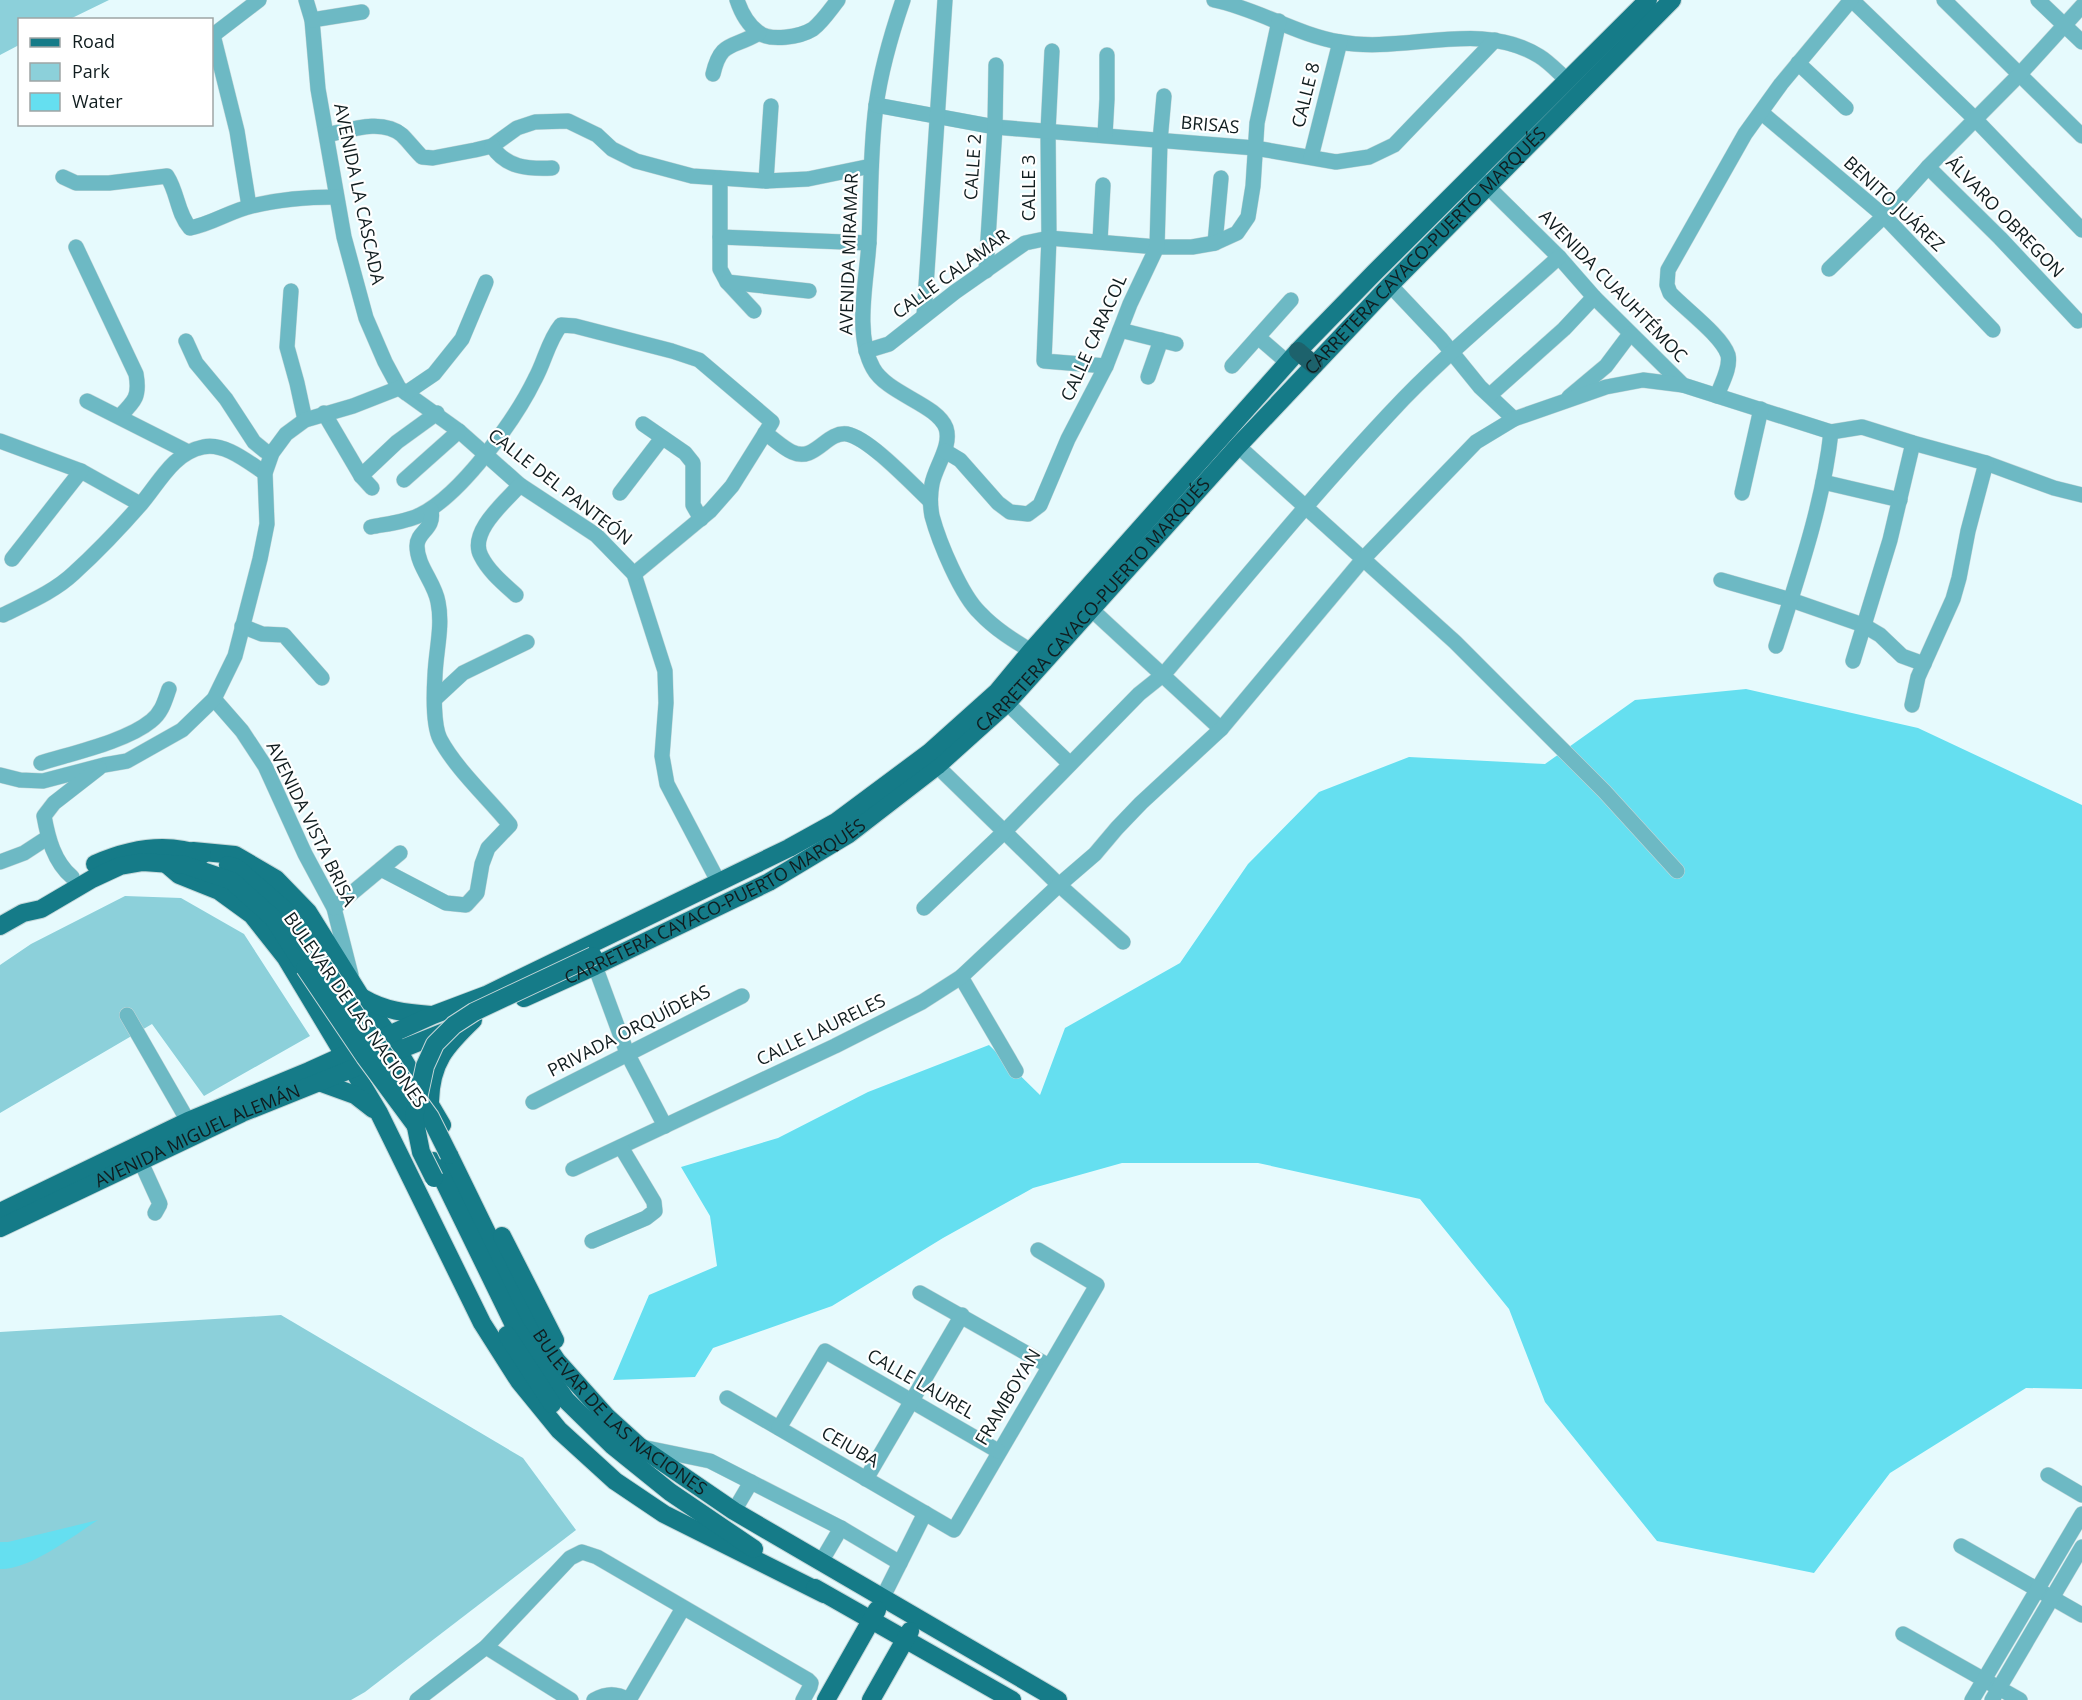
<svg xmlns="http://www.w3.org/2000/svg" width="2082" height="1700" font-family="'Open Sans',sans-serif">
  <rect width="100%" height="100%" fill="#e6fafd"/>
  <g fill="#8cd0da">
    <polygon points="0,0 109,0 70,19 20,20 19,45 0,55"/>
    <polygon points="125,896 181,898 244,934 310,1036 204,1096 152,1024 0,1113 0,965 31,944"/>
    <polygon points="281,1315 523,1458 576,1530 365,1692 351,1700 0,1700 0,1332"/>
  </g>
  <g fill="#65dff0">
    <polygon points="1746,689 1918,728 2082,805 2082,1389 2026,1388 1890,1473 1814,1573 1657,1541 1545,1402 1509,1309 1420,1199 1258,1163 1122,1163 1033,1188 943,1238 832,1306 713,1348 695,1377 613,1380 649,1295 717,1266 710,1216 681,1167 778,1138 868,1092 989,1045 1040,1095 1065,1028 1180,963 1248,864 1319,792 1409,757 1545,764 1635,700"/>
    <path d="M98,1520C73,1536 30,1570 0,1569V1542H8Z"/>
  </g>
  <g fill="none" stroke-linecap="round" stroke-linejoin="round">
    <defs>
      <g id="minor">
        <polyline points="306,0 312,20 318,89 344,237 366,318 385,362 399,388 459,431 520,485 596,535 634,574 665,671 666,703 662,756 667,784 719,883"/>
        <path d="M737,0C741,12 747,24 758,32C770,42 800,37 813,29C823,21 830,10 838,0"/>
        <path d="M903,0C891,35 881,69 876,106C870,151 871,197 869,242C867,279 854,334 873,368C887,394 937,404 946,428C952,446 935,467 932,484C930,494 930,505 932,516C939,542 961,595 980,613C995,629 1013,640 1031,651"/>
        <path d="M1214,0C1258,9 1297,35 1340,42C1405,54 1480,19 1539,56C1549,62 1558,72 1567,80"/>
        <polyline points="1852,0 1974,118 2082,230"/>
        <polyline points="1944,0 2082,136"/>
        <polyline points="2038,0 2082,42"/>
        <polyline points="312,20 362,12"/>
        <polyline points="213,35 237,131 249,206"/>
        <polyline points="212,36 259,0"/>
        <polyline points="1052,51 1048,131 1049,238 1044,361 1106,366"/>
        <polyline points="1798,63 1846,108"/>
        <path d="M713,74C721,40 732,49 759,33"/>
        <polyline points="876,105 995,127 1255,148 1336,162 1369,157 1394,145 1495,40"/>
        <polyline points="1762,113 1884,216 1993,330"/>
        <path d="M327,135C350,130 382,118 402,135C409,142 415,150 422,157L433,158L475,150L492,146L517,128L535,122L568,121L597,135L612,149L636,161L692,176L766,181L808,179L871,166"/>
        <polyline points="1105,135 1107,99 1107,55"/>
        <path d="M492,146C506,168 528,169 552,168"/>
        <polyline points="1311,157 1340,42"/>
        <polyline points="1928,167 2000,238 2078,321"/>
        <path d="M63,177L76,183H109L167,176C178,193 177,213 190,228C212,224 230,211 252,206C280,199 307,197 336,197"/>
        <polyline points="720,178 720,269 727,282 754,311"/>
        <polyline points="1479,178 1559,257 1594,297 1683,385 1831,432 1862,427 1913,443 1986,463 2054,488 2082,495"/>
        <polyline points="766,181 771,106"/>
        <polyline points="720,237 869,243"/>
        <polyline points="1100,241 1103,185"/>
        <polyline points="1215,243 1221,178"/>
        <path d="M76,247L136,374C140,396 135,401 120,416"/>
        <polyline points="1829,269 1884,216 1928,167 2019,75 2082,6"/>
        <polyline points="986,271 995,127 996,65"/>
        <polyline points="727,282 809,291"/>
        <polyline points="1390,285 1441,339 1480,387 1514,419"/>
        <polyline points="291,291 287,347 297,383 305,420"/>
        <polyline points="924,316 945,0"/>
        <polyline points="1120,330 1176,344"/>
        <polyline points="1258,337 1288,363"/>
        <polyline points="186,341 196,363 226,399 254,442 265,451 272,453"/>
        <polyline points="866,351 889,344 955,292 1025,243 1049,238 1157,247 1192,247 1215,243 1237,233 1248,217 1253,186 1257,123 1279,21"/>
        <polyline points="1232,366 1291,300"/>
        <polyline points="1148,377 1161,340"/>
        <polyline points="406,393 434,374 462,339 486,282"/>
        <polyline points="1490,395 1564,329 1594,297"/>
        <path d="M1717,396C1721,384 1731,368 1728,355C1722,336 1685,309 1670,293L1667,285L1668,270L1745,134L1781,84L1851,0"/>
        <polyline points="1569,397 1606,366 1630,334"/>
        <polyline points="87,401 188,452"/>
        <polyline points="324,413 361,476 372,488"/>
        <polyline points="643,424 685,453 693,463 693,505 701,519"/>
        <path d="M765,433C774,439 783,448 792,452C815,463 826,431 847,434C869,438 912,484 930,501"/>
        <polyline points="0,441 81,471 140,504"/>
        <polyline points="1238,446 1455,642 1604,791 1677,871"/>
        <polyline points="945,451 960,460 998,503 1010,512 1028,514 1040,505 1068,439 1106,366 1130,304 1157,247 1160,141 1164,96"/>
        <polyline points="361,476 397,442 437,413"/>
        <polyline points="404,480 459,431"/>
        <polyline points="1823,482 1900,500"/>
        <polyline points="620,493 662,438"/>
        <polyline points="1742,493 1761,409"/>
        <path d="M371,527C386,524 406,522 420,515C461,495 515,420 535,379C545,361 548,341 561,325L575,326L672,351L699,360L772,422L732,486L710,511L634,574"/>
        <polyline points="12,559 81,471"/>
        <polyline points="1721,580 1791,600 1863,625 1880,635 1902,656 1924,664"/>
        <path d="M516,595C504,584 489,572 481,556C468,532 506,501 520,485"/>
        <polyline points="1092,610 1221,729"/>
        <path d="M3,615C27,603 54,592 74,573C97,552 120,528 141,504C159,483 173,453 203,447C224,442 248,462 265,473"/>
        <polyline points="242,626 262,634 284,635 322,678"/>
        <path d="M1776,646C1798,576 1823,505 1831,432"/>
        <polyline points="1853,661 1890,540 1913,443"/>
        <polyline points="214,699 242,731 265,766 305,854 334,908 351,975"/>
        <polyline points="435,699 463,673 527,642"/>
        <polyline points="1007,703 1070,764"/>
        <polyline points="1912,705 1918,677 1953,599 1959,578 1968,531 1986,463"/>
        <path d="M41,763C73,753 127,741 151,721C162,713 165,700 169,689"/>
        <polyline points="937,766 1059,885 1123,942"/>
        <polyline points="0,775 20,780 43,781 104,765 127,761 182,730 214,699 235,656 260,559 267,524 265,473 272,453 286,434 305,420 353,406 399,388"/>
        <polyline points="0,862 24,853 47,838"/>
        <path d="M381,869L446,903L466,905L477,893L482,864L488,848L510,825C488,798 456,769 440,739C433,725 434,691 435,675C436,650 443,626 438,602C435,583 417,566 417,546C417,531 435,530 431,510"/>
        <path d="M72,877C54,862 48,838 44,816L54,803L99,768"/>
        <polyline points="334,908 400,853"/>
        <path d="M924,908L1004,832L1139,694L1164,674C1239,586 1312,496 1391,412C1443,356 1503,308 1559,257"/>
        <polyline points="595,966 627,1053 665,1126"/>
        <polyline points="961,977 1016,1071"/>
        <polyline points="127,1015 188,1121"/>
        <polyline points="533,1102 742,996"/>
        <polyline points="140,1160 160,1204 155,1213"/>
        <polyline points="573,1169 835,1046 922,1002 961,977 1059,885 1095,854 1117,828 1141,803 1221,729 1364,558 1476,442 1514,419 1606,387 1643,380 1683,385"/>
        <polyline points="592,1241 646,1218 655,1211 654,1202 621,1147"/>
        <polyline points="920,1293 1049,1366"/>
        <polyline points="727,1398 954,1530 1097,1285 1038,1250"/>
        <polyline points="779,1428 825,1351 998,1451"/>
        <polyline points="642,1447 710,1461 841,1528 900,1563"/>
        <polyline points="2048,1475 2082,1495"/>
        <polyline points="866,1479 962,1315"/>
        <polyline points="734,1511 751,1482"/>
        <polyline points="1961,1546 2082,1615"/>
        <polyline points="821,1562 841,1528"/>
        <polyline points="883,1597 925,1513"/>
        <polyline points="1903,1634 2020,1700"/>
        <polyline points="486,1647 571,1700"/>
        <polyline points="417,1700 486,1647 570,1558 582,1552 597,1557 808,1680 811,1683 810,1687 803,1700"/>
        <path d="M594,1700C607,1693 616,1693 629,1700"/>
        <polyline points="629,1700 683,1608"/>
        <polyline points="1972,1700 2082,1514"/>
        <polyline points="1992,1700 2082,1547"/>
      </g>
      <g id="major">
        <polyline points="193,851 235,855 276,879 308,912 361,997 389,1035 442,1125"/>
        <polyline points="165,863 179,875 219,891 252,915 286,958 379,1113 482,1323 519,1381 559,1430 615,1481 664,1514 824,1594"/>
        <path d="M95,864C129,849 167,842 202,855"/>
        <polyline points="228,865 237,868 284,909 317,957"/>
        <polyline points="0,926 23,913 41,909 92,879 120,866 143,862 185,865 232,881 273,918 300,960"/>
        <path d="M363,998C385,1011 406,1013 431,1015"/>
        <path id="s1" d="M524,998L595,966L769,882L849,834L937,766L1007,703L1238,446L1390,285L1672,0"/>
        <polyline points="319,1082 355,1095 373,1109"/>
        <path d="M430,1101C431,1062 446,1046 473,1020"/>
        <path id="s2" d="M449,1155L530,1321L557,1361L607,1417L639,1446L734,1511L1058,1700"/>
        <polyline points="434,1161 515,1327 566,1400 613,1446 670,1492 754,1549"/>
        <polyline points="0,1212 188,1121 309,1071 433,1015 486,995 789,848 836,822 930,752 997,692 1031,651 1298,351 1375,272 1648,0"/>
        <path id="s3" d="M0,1228L242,1113L449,1030"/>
        <polyline points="502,1236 555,1340"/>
        <polyline points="507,1335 552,1404"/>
        <polyline points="815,1588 1012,1700"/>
        <polyline points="826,1700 877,1610"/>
        <polyline points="871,1700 910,1631"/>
      </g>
      <polyline id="highway" points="1298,351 1314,365"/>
    </defs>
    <use href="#minor" stroke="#c4d7d9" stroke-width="16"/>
    <use href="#major" stroke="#c4d7d9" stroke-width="20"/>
    <use href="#highway" stroke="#c4d7d9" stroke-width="20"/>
    <use href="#minor" stroke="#6db9c4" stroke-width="15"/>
    <use href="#major" stroke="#157b88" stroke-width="18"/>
    <use href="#highway" stroke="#1d626c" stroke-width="18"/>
    <defs>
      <g id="major-bridge">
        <polyline points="317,957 362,1024 430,1117 449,1155"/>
        <polyline points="305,968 365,1057 416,1126"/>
        <polyline points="434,1178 421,1152 414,1117 425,1066 435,1044 454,1025 474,1012 593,956"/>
      </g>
    </defs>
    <use href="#major-bridge" stroke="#c4d7d9" stroke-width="20" stroke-linecap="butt"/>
    <use href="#major-bridge" stroke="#157b88" stroke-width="18"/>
  </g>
  <g text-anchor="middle" stroke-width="4.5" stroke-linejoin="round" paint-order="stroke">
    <g font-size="18" fill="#101d1f" stroke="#fff">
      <text transform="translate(1306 95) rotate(-76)" y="6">CALLE 8</text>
      <text transform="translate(1210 125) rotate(5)" y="6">BRISAS</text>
      <text transform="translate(973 167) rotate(-86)" y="6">CALLE 2</text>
      <text transform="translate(1029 188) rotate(-90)" y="6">CALLE 3</text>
      <text transform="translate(359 194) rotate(78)" y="6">AVENIDA LA CASCADA</text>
      <text transform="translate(1894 204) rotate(43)" y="6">BENITO JUÁREZ</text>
      <text transform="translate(2005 217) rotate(46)" y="6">ÁLVARO OBREGON</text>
      <text dy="6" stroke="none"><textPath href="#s1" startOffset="1186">CARRETERA CAYACO-PUERTO MARQUÉS</textPath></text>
      <text transform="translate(849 254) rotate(-88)" y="6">AVENIDA MIRAMAR</text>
      <text transform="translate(951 274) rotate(-36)" y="6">CALLE CALAMAR</text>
      <text transform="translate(1613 286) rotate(46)" y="6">AVENIDA CUAUHTÉMOC</text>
      <text transform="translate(1094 338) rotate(-66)" y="6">CALLE CARACOL</text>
      <text transform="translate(560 487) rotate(38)" y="6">CALLE DEL PANTEÓN</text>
      <text dy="6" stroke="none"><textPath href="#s1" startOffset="700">CARRETERA CAYACO-PUERTO MARQUÉS</textPath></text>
      <text transform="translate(311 824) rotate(64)" y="6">AVENIDA VISTA BRISA</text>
      <text dy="6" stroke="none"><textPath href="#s1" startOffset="214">CARRETERA CAYACO-PUERTO MARQUÉS</textPath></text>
      <text transform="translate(355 1010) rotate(55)" y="6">BULEVAR DE LAS NACIONES</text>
      <text transform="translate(821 1030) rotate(-26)" y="6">CALLE LAURELES</text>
      <text transform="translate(629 1031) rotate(-27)" y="6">PRIVADA ORQUÍDEAS</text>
      <text dy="6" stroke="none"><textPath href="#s3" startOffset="218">AVENIDA MIGUEL ALEMÁN</textPath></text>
      <text transform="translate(921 1384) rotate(30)" y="6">CALLE LAUREL</text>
      <text transform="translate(1008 1397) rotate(-59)" y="6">FRAMBOYAN</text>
      <text dy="6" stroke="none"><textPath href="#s2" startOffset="314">BULEVAR DE LAS NACIONES</textPath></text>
      <text transform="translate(850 1447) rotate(30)" y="6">CEIUBA</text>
    </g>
  </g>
  <rect x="18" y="18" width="195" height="108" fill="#ffffff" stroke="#9fa5a5" stroke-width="1.5"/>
  <rect x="30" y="38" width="30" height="9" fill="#157b88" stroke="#9fa5a5" stroke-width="1.5"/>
  <text x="72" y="48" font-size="18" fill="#101d1f">Road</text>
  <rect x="30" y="63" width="30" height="18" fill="#8cd0da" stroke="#9fa5a5" stroke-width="1.5"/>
  <text x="72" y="78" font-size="18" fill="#101d1f">Park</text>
  <rect x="30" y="93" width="30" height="18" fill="#65dff0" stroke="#9fa5a5" stroke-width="1.5"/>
  <text x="72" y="108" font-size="18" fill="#101d1f">Water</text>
</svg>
